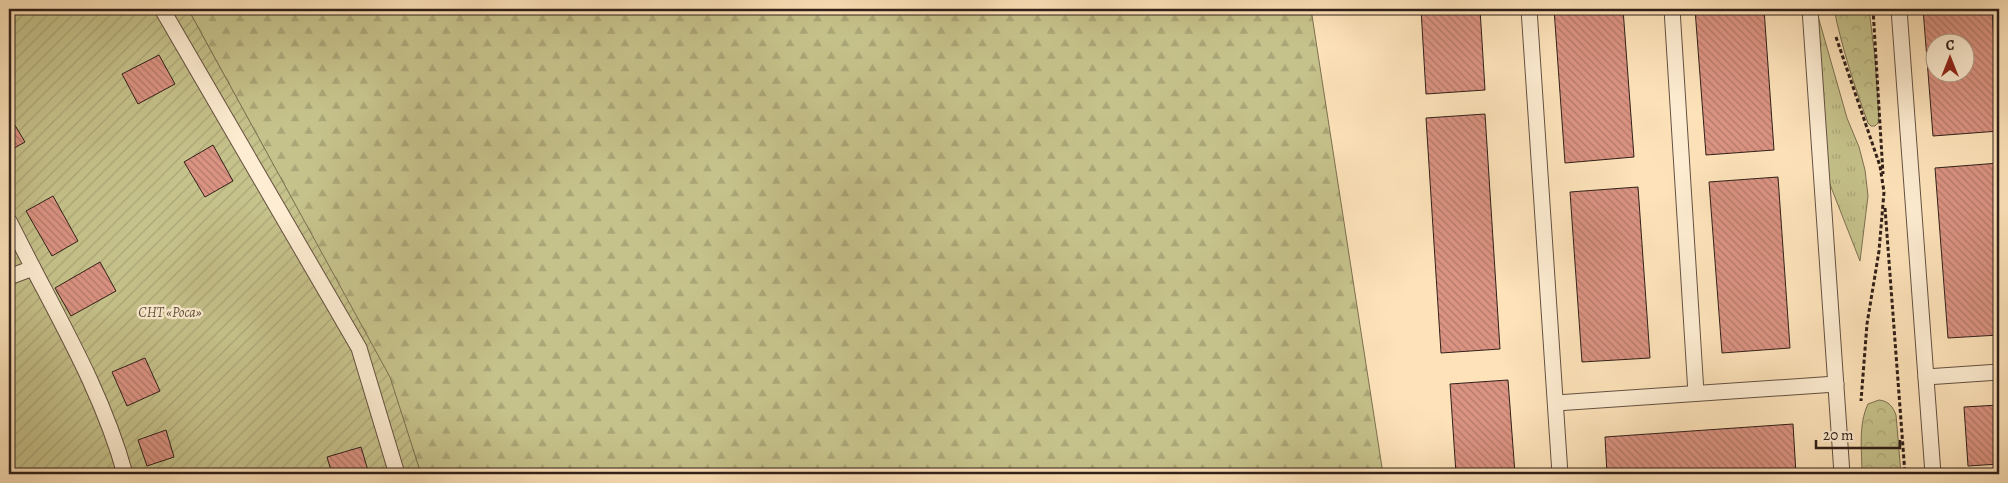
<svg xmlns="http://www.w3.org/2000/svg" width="2008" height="483" font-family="Alegreya,serif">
  <defs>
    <pattern id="grass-tufts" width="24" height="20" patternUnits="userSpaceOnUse" patternTransform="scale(1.25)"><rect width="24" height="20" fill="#c6c28b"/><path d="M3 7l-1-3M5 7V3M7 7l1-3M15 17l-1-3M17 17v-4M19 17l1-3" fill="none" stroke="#aba677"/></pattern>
    <pattern id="forest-firs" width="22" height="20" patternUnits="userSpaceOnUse" patternTransform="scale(1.25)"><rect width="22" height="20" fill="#c6c28b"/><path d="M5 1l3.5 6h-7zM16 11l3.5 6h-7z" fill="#aba677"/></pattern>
    <pattern id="park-crowns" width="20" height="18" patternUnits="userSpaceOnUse" patternTransform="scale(1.25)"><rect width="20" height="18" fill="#c6c28b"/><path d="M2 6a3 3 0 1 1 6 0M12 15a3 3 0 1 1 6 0" fill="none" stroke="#aba677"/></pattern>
    <pattern id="garden-furrows" width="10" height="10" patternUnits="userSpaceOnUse" patternTransform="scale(1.25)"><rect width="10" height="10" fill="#c6c28b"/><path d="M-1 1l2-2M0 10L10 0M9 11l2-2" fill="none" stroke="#aba677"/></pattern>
    <pattern id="building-back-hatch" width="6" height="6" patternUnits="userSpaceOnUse" patternTransform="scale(1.25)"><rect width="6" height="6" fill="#db9382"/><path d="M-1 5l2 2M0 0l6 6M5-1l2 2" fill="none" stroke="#b2786a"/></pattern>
  </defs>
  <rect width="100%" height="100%" fill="#fee3ba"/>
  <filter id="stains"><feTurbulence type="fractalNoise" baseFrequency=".004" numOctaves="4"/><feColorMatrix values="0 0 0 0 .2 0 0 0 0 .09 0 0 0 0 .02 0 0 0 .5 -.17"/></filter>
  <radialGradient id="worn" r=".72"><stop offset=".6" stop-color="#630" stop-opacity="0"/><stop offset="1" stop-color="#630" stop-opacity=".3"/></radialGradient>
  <polygon fill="url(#grass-tufts)" stroke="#7c7152" points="1816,9 1847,118 1859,147 1865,170 1868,196 1860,261 1829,182"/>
  <polygon fill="url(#forest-firs)" stroke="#7c7152" points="188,9 1311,9 1383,474 421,474 389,377"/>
  <g fill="url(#park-crowns)" stroke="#7c7152">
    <path d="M1834,9H1869L1875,58L1879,118L1878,123L1875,126H1871L1868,123C1854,85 1842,48 1834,9Z"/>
    <path d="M1879,400C1889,401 1893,407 1896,415L1901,474H1862C1862,451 1858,425 1868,404Z"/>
  </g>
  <polygon fill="url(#garden-furrows)" stroke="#7c7152" points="9,9 188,9 390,377 421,474 9,474"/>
  <g fill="url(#building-back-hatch)" stroke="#312019" fill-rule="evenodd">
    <polygon points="1421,9 1480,9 1485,90 1426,94"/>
    <polygon points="1554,9 1623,9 1634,157 1565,163"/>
    <polygon points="1695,9 1764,9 1774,150 1706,155"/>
    <path d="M1923,9H1992L1999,131L1933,136ZM1936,42H1966V72H1936Z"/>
    <polygon points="159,55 175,84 138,104 122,74"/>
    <polygon points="1485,114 1500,349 1441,353 1426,118"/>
    <polygon points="10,117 25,142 9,151 9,118"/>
    <polygon points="213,145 233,181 205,197 184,162"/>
    <polygon points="1999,163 1999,335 1948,338 1935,168"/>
    <polygon points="1778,177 1790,348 1722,353 1709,182"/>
    <polygon points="1638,187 1650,358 1582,362 1570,192"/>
    <polygon points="53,196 78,241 52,256 26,211"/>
    <polygon points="100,262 116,291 71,316 55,288"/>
    <polygon points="145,358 160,391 127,406 112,372"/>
    <polygon points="1508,380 1515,474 1456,474 1450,384"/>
    <polygon points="1999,405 1999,464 1968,466 1964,407"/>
    <polygon points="1793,424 1796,474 1607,474 1605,437"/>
    <polygon points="166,430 174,457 147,466 138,440"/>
    <polygon points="361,447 369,474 332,474 327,457"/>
  </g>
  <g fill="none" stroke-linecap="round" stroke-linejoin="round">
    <defs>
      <g id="service">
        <polyline points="162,9 359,348 397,474"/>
        <polyline points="1529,9 1560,474"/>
        <polyline points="1672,9 1696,393"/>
        <polyline points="1810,9 1842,474"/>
        <polyline points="1899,9 1933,474"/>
        <polyline points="9,221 33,268 9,277"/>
        <path d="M33,268C68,335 105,401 125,474"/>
        <polyline points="1926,377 1999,372"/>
        <polyline points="1556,403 1836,384"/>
      </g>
    </defs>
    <use href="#service" stroke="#645141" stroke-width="17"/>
    <g stroke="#312019" stroke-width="3" stroke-dasharray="4 2.5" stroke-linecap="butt">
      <polyline points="1873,9 1883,174"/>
      <polyline points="1836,37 1880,166 1884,192 1879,251 1867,324 1861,401"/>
      <polyline points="1885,208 1905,474"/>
    </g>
    <use href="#service" stroke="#feedd2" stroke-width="15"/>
  </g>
  <g text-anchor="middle" stroke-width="4.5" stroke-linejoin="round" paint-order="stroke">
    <g font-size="14" font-style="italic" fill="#5e513b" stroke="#feedd2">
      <text x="170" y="317">СНТ «Роса»</text>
    </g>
  </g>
  <rect width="2008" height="483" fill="none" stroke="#fee3ba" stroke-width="30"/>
  <rect x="10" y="10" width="1988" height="463" fill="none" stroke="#312019" stroke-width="2.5"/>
  <rect x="15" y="15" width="1978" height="453" fill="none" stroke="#312019"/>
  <g transform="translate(1950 58)"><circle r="24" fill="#feedd2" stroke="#ac9b88"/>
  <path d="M0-4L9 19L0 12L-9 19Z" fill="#8f2418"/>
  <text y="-8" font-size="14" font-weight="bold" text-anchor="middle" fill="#312019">С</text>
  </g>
  <path d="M1816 440v8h84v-8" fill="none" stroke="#312019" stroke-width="2.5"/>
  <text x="1823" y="440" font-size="15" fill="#312019" stroke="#feedd2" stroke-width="4" paint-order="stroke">20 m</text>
  <rect width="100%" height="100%" filter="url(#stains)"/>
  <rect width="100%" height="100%" fill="url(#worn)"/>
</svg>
